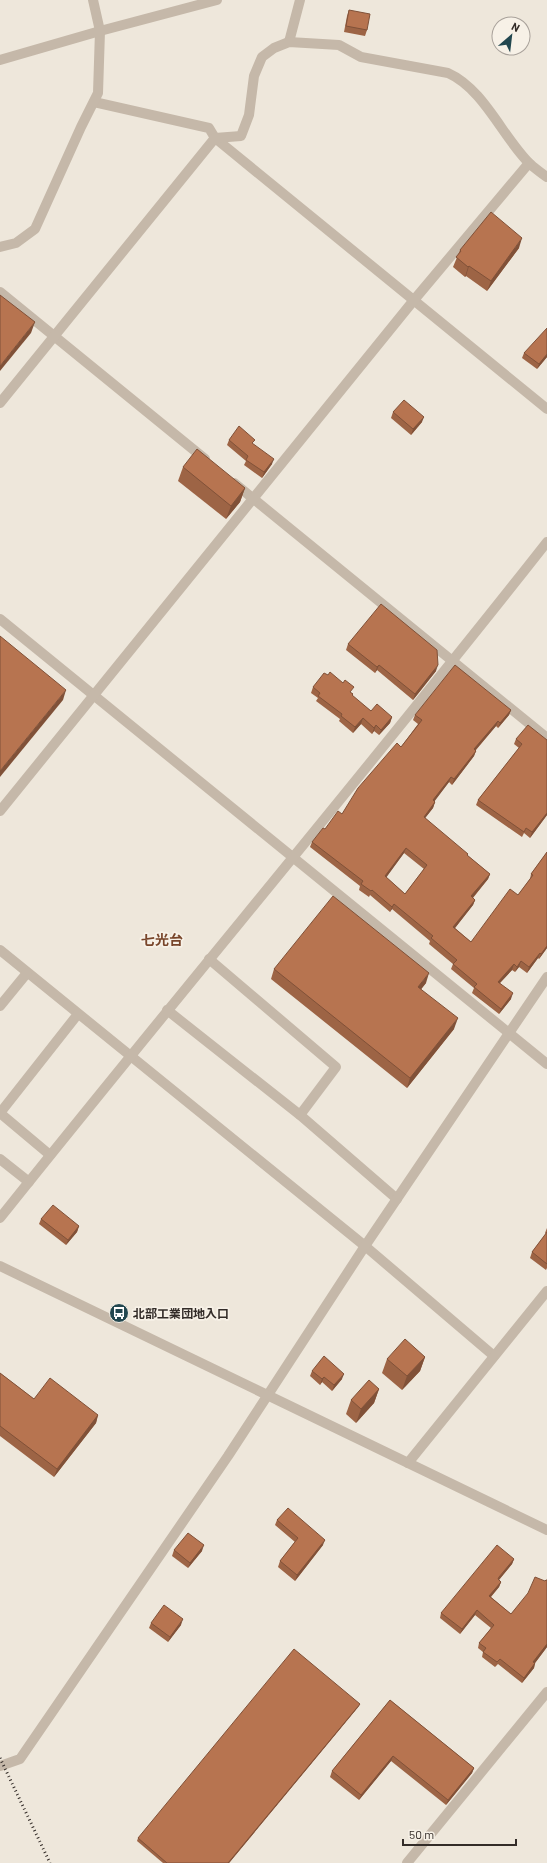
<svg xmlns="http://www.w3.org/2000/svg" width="547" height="1863" font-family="Barlow,'Noto Sans JP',sans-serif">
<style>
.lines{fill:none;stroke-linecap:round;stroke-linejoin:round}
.minor{stroke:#c5b8a9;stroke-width:10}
.tertiary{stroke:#c5b8a9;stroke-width:10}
.rail{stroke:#332c28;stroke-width:3;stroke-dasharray:1 3;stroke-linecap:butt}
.wall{fill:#9d6445;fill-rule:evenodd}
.shaded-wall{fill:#805138}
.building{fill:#b77450;stroke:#805138;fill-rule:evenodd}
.labels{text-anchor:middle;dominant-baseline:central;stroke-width:3.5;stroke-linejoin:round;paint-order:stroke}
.poi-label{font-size:12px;font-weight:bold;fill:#332c28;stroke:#f7f1e7;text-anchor:start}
.quarter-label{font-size:14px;font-weight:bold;fill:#78452a;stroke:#f7f1e7}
</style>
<rect width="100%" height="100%" fill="#eee7db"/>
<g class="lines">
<!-- minor -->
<g class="minor">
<polyline points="289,42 300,0"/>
<polyline points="94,102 209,128 215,138 547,409"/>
<polyline points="0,247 16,243 35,229 81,127 98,93 100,31 93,0"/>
<polyline points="0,292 205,459"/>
<path d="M0 403 215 138 241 136 249 115 254 76 262 57 274 48 289 42 339 45 361 57 448 73C484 89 503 138 530 164 535 168 541 173 547 177"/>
<polyline points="234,483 547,738"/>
<polyline points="0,619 547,1064"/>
<polyline points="0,811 414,300 529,163"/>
<polyline points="0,950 365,1246 494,1356"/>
<polyline points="209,959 336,1067 300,1115"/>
<polyline points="0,1006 27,973"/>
<polyline points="167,1010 300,1115 397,1199"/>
<polyline points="50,1155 0,1113 78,1014"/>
<polyline points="0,1159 29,1182"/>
<path d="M0 1218C181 991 368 770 547 542"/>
<polyline points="408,1463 547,1291"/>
<polyline points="0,1766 20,1759 228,1456 365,1246 547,977"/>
<polyline points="407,1863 547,1692"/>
</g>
<!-- tertiary -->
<g class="tertiary">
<polyline points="0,60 100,31 217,0"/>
<polyline points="0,1266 547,1530"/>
</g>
<!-- rail -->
<polyline class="rail" points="0,1758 50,1863"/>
</g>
<!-- wall -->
<g class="wall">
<polygon points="349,10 367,30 365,36 344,32 347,16"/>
<polygon points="519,248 487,291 466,276 465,277 453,267 460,250"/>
<polygon points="524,353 547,357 537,369 522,358"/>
<polygon points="393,412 422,422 411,435 391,418"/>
<polygon points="229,440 253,444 272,464 262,478 244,465 246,461 227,445"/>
<polygon points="183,467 245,488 240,502 226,519 178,481"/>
<polygon points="348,644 436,671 413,700 377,670 375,673 346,650"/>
<polygon points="313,687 352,693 353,694 352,696 371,711 392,717 390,723 379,735 374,731 372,734 361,724 353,733 339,721 340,719 316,701 318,698 311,693"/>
<path d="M511 710 509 715 498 728 496 726 476 750 474 756 452 785 449 782 434 801 435 802 433 808 425 818 468 856 490 874 488 879 473 898 475 900 473 905 455 928 471 942 518 895 530 879 531 874 547 852V948L539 959 538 958 527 973 519 967 515 972 512 970 500 983 511 999 499 1014 472 993 474 988 451 969 453 964 429 944 430 941 392 909 390 912 370 895 369 897 359 890 360 886 310 847 312 842 342 814 401 747 418 724 413 720 415 715ZM404 853 424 869 405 894 386 877Z"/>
<polygon points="516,739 547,740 547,815 530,838 524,833 522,837 476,805 478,800 519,748 514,744"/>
<polygon points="274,969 426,983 421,989 454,1029 407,1088 271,979"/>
<polygon points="41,1219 79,1226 77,1232 66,1245 39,1224"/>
<polygon points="547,1228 547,1268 546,1270 530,1258 532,1252 546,1234 545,1233"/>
<polygon points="425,1357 420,1371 402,1390 382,1373 387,1359"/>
<polygon points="312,1371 342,1379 332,1391 322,1382 320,1385 310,1376"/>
<polygon points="0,1373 34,1399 98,1415 96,1423 54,1477 0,1436"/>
<polygon points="379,1389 374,1403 356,1423 346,1414 351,1400"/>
<polygon points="277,1520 323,1545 295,1581 278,1567 280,1561 295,1542 275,1525"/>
<polygon points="174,1550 202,1551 188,1568 172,1556"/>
<polygon points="514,1559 512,1564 499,1580 501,1582 499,1587 491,1597 511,1614 545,1581 547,1580 547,1647 535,1663 534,1668 522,1683 498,1664 495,1667 482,1657 483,1652 478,1648 479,1643 491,1628 475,1615 460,1634 440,1618 441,1613"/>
<polygon points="151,1623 181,1625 168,1642 149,1628"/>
<polygon points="390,1700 474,1768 472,1773 446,1805 391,1761 359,1800 330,1777 332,1771"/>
<polygon points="359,1706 229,1863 163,1863 137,1841 138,1838"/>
</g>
<!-- shaded-wall -->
<g class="shaded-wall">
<polygon points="522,238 519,248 487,291 491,281"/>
<polygon points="469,266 466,276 465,277 468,267"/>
<polygon points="35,322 31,333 0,371 0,366"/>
<polygon points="547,354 547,357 537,369 539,364"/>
<polygon points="424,417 422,422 411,435 413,429"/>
<polygon points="274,459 272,464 262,478 264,472"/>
<polygon points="245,488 240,502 226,519 231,506"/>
<polygon points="379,665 377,670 375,673 377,667"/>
<polygon points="438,665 436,671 413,700 415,694"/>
<polygon points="66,690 63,700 0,777 0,771"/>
<polygon points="511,710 509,715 498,728 500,723"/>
<polygon points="392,717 390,723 379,735 381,730"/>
<polygon points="363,718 361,724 353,733 355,727"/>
<polygon points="498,721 496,726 472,754 474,749"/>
<polygon points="376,725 374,731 372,734 374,728"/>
<polygon points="476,751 474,756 452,785 454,779"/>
<polygon points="451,777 449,782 431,806 433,800"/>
<polygon points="435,802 433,808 422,822 424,817"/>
<polygon points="547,813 547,815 530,838 532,832"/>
<polygon points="406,848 404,853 383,882 385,876"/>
<polygon points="490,874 488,879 469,902 471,896"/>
<polygon points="475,900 473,905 451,933 453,927"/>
<polygon points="394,904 392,909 390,912 392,907"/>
<polygon points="547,946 547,948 539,959 541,954"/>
<polygon points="540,953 538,958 527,973 529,967"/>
<polygon points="521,961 519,967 515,972 517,967"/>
<polygon points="514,964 512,970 496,987 498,982"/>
<polygon points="429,973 426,983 415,997 418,987"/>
<polygon points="513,993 511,999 499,1014 501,1009"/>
<polygon points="458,1018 454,1029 407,1088 410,1078"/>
<polygon points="79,1226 77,1232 66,1245 68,1240"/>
<polygon points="425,1357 420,1371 402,1390 407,1376"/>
<polygon points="344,1374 342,1379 332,1391 334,1385"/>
<polygon points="324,1377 322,1382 320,1385 322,1379"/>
<polygon points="379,1389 374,1403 356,1423 361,1409"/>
<polygon points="98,1415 96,1423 54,1477 57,1469"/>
<polygon points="325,1540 323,1545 295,1581 297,1575"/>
<polygon points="204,1545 202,1551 188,1568 190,1563"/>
<polygon points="514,1559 512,1564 497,1582 498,1579"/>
<polygon points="501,1582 499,1587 487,1601 489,1596"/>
<polygon points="477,1610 475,1615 460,1634 462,1629"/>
<polygon points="183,1619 181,1625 168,1642 170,1637"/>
<polygon points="547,1644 547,1647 532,1667 533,1662"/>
<polygon points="535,1663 534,1668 522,1683 524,1678"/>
<polygon points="360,1704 359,1706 229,1863 228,1863"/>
<polygon points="393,1756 391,1761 359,1800 361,1795"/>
<polygon points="474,1768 472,1773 446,1805 448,1800"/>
</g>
<!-- building -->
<g class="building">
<polygon points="349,10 370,14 367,30 346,26"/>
<polygon points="491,212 522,238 491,281 469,266 468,267 456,257 461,251 460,250"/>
<polygon points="0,295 35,322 0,366"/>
<polygon points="547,328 547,354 539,364 524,353"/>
<polygon points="404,400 424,417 413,429 393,412"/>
<polygon points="239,426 255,440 252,443 274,459 264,472 246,460 248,456 229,440"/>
<polygon points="197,449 245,488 231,506 183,467"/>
<polygon points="381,604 437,650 438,665 415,694 379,665 377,667 348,644"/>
<polygon points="0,636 66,690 0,771"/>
<path d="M455 665 511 710 500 723 498 721 474 749 476 751 454 779 451 777 433 800 435 802 424 817 468 854 467 855 490 874 471 896 475 900 453 927 471 942 510 889 518 895 533 875 531 874 547 852V946L541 954 540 953 529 967 521 961 517 967 514 964 498 982 513 993 501 1009 474 987 477 984 453 964 457 960 431 938 433 936 394 904 392 907 372 890 371 891 361 884 363 881 312 842 323 828 325 829 338 811 342 814 358 788 397 743 401 747 422 720 415 715ZM406 848 427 865 405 894 385 876Z"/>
<polygon points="330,672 343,683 345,680 354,687 350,692 353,694 352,695 371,711 377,704 392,717 381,730 376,725 374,728 363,718 355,727 341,716 342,714 318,696 320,693 313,687 324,673 328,675"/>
<polygon points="528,725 547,740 547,813 532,832 526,828 524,832 478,800 522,744 516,739"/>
<polygon points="333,896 429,973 418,987 458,1018 410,1078 274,969"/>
<polygon points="53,1205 79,1226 68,1240 41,1219"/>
<polygon points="547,1232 547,1264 532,1252"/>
<polygon points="405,1339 425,1357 407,1376 387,1359"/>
<polygon points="324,1356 344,1374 334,1385 324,1377 322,1379 312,1371"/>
<polygon points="0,1373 34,1399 50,1378 98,1415 57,1469 0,1426"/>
<polygon points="369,1380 379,1389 361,1409 351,1400"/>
<polygon points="288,1508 325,1540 297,1575 280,1561 298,1538 277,1520"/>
<polygon points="188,1533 204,1545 190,1563 174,1550"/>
<polygon points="497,1545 514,1559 499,1577 498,1579 501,1582 489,1596 511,1614 528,1593 535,1577 545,1581 546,1580 547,1580 547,1644 533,1662 535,1663 524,1678 500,1659 497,1662 483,1652 486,1648 479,1643 494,1625 477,1610 462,1629 441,1613"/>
<polygon points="164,1605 183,1619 170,1637 151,1623"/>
<polygon points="294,1649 360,1704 228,1863 167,1863 138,1838"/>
<polygon points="390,1700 474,1768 448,1800 393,1756 361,1795 332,1771"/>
</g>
<!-- icons -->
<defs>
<g id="bus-disc" transform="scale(1)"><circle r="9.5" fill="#22474f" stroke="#f7f1e7"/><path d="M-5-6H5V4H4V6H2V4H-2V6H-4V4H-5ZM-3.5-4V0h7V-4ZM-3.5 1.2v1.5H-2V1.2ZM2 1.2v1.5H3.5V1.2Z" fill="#fff"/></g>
</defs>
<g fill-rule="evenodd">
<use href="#bus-disc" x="119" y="1313"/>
</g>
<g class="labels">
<!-- poi labels -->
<g class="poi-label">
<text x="133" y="1313">北部工業団地入口</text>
</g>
<!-- quarter labels -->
<g class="quarter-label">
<text x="162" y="939">七光台</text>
</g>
</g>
<!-- north arrow -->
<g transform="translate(511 36) rotate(28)"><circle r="19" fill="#f7f1e7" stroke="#a9a29b"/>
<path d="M0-3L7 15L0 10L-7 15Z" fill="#22474f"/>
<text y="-6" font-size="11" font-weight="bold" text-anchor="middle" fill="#332c28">N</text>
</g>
<!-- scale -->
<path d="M403 1839v6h113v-6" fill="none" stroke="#332c28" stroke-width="2"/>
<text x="409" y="1839" font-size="12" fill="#332c28" stroke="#f7f1e7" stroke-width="3" paint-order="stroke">50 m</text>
</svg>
